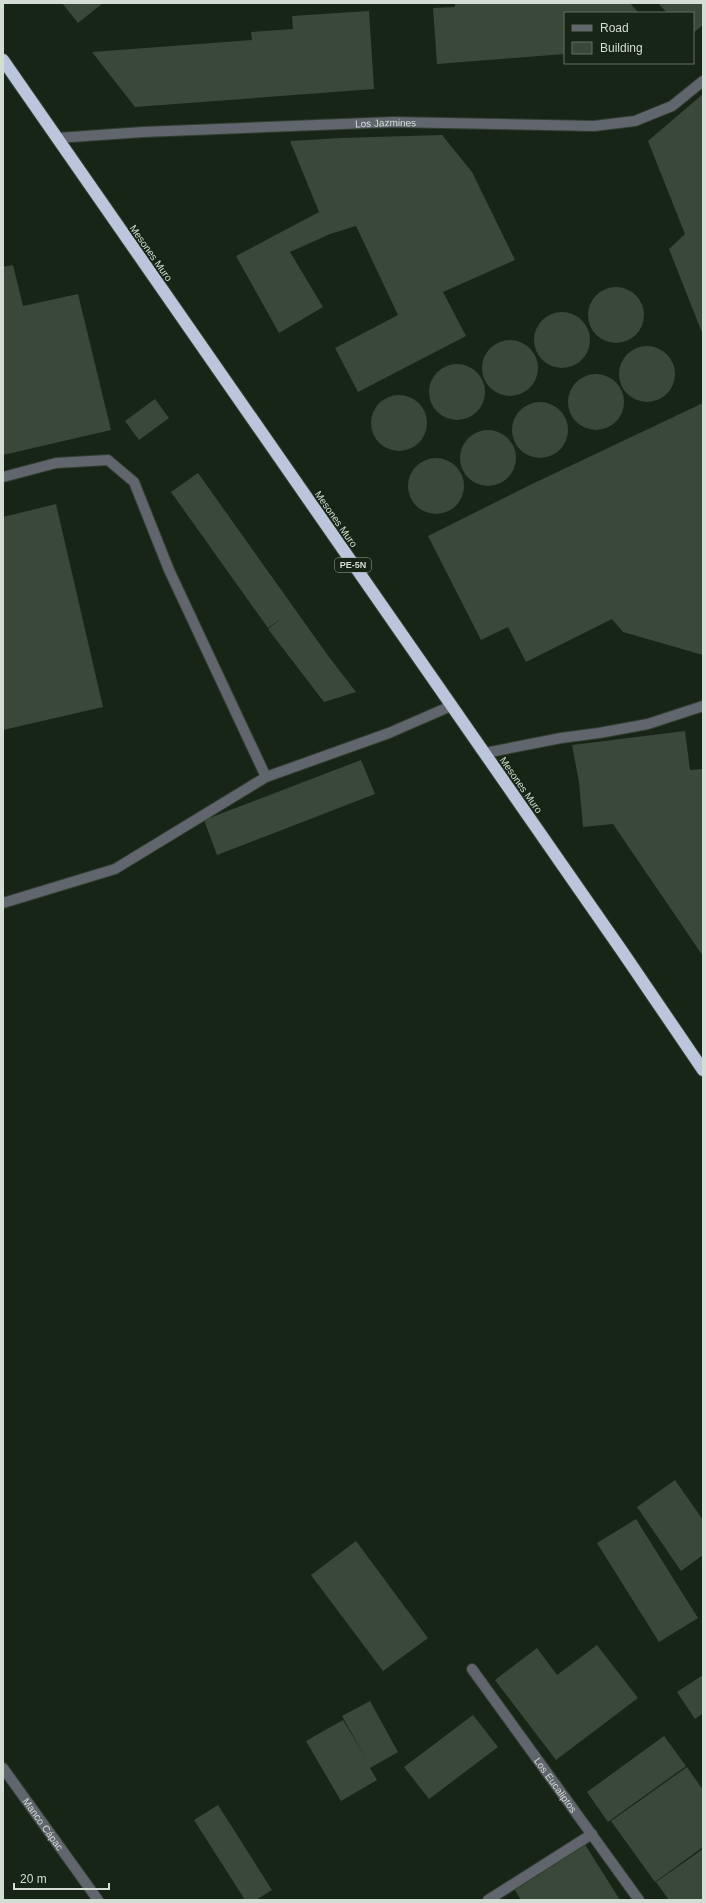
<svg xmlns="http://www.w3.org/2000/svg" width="706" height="1903" font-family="Arial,sans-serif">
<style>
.building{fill:#394838}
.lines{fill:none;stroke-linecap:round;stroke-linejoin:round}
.minor-casing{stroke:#313f30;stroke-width:12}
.highway-casing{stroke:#313f30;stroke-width:14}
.minor{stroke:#61656e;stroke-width:10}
.highway{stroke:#bbc5db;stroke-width:12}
.labels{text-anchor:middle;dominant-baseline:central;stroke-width:3.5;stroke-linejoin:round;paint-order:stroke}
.shield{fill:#172516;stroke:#9ba69a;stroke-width:1}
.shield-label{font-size:9px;font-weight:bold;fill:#d3ddd3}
.street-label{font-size:10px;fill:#d3ddd3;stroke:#172516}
</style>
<rect width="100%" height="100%" fill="#172516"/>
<!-- building -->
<g class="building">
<polygon points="62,3 103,3 78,23"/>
<polygon points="455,3 630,3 639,13 565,13 565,54 437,64 433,8 455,7"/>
<polygon points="658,3 703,3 703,25 693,33 693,13 667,13"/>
<polygon points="369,11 374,89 135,107 92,52 252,40 251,32 293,29 292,16"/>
<polygon points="703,94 703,335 669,249 685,234 648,141"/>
<polygon points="442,135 472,172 515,260 443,292 466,336 358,392 335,348 398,315 356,226 330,234 290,252 323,307 279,333 236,256 319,212 290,141 341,138"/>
<polygon points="13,265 23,306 78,294 111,430 3,455 3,267"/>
<circle cx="616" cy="315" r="28"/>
<circle cx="562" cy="340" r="28"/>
<circle cx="510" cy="368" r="28"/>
<circle cx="647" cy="374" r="28"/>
<circle cx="457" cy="392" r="28"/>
<circle cx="596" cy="402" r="28"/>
<circle cx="399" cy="423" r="28"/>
<polygon points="155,399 169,418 139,440 125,421"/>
<circle cx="540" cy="430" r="28"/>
<polygon points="703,403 703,655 623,632 612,619 526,662 508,627 481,640 428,536 532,484"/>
<circle cx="488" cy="458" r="28"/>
<circle cx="436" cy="486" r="28"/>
<polygon points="198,473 329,657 356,692 324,702 268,629 283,617 268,628 171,492"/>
<polygon points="56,504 103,707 3,730 3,517"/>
<polygon points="685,731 690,770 703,769 703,956 613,824 583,827 579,782 572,745"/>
<polygon points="361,760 375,794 217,855 204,820"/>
<polygon points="675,1480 703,1520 703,1555 681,1571 637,1507"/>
<polygon points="636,1519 698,1618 659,1642 597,1543"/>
<polygon points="356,1541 428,1638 383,1671 311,1575"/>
<polygon points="597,1645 638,1698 556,1760 495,1680 537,1648 557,1675"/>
<polygon points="703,1675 703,1713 695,1719 677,1692"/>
<polygon points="370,1701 398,1752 370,1768 377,1780 341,1801 306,1741 343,1720 367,1760 342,1716"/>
<polygon points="473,1715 498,1747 429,1799 404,1767"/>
<polygon points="664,1736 686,1766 608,1822 587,1792"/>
<polygon points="687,1767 703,1790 703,1847 655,1882 611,1821"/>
<polygon points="218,1805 272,1890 256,1900 245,1900 194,1820"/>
<polygon points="584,1843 620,1900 521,1900 513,1887"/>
<polygon points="703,1849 703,1900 669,1900 656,1882"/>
</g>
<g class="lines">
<!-- minor casing -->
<g class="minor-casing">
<g id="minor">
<path id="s1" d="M57 138 143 132 393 122 594 126 635 121 672 106 703 81"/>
<polyline points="3,477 56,463 108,460 134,482 169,570 266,777"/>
<polyline points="485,753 561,738 599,733 648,724 703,706"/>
<polyline points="3,903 115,869 266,777 389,733 451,706"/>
<path id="s2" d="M472 1669 639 1900"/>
<path id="s3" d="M3 1768 98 1900"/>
<polyline points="488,1900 592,1834"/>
</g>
</g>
<!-- highway casing -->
<g class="highway-casing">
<polyline id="highway" points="3,60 622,951 703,1070"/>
</g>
<!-- minor -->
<use href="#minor" class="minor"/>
<!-- highway -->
<use href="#highway" class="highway"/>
</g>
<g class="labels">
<!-- shield labels -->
<rect class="shield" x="335" y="558" width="36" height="14" rx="3"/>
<g class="shield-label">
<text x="353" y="565">PE-5N</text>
</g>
<!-- street labels -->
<g class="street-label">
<text stroke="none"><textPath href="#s1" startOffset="329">Los Jazmines</textPath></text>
<text transform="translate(151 253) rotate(55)">Mesones Muro</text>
<text transform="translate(336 519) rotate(55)">Mesones Muro</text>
<text transform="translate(521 785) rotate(55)">Mesones Muro</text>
<text stroke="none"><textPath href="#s2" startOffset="143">Los Eucaliptos</textPath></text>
<text stroke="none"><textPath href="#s3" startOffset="69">Manco Cápac</textPath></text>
</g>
</g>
<!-- border -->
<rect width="706" height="1903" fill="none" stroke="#d3ddd3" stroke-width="8"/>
<!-- legend -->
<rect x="564" y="12" width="130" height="52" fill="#172516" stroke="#626f62"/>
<rect x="572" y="25" width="20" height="6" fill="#61656e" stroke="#626f62"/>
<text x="600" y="32" font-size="12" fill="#d3ddd3">Road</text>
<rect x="572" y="42" width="20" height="12" fill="#394838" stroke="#626f62"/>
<text x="600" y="52" font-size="12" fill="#d3ddd3">Building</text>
<!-- scale -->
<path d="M14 1883v6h95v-6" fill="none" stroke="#d3ddd3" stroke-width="2"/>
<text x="20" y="1883" font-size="12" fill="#d3ddd3" stroke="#172516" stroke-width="3" paint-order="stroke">20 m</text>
</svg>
